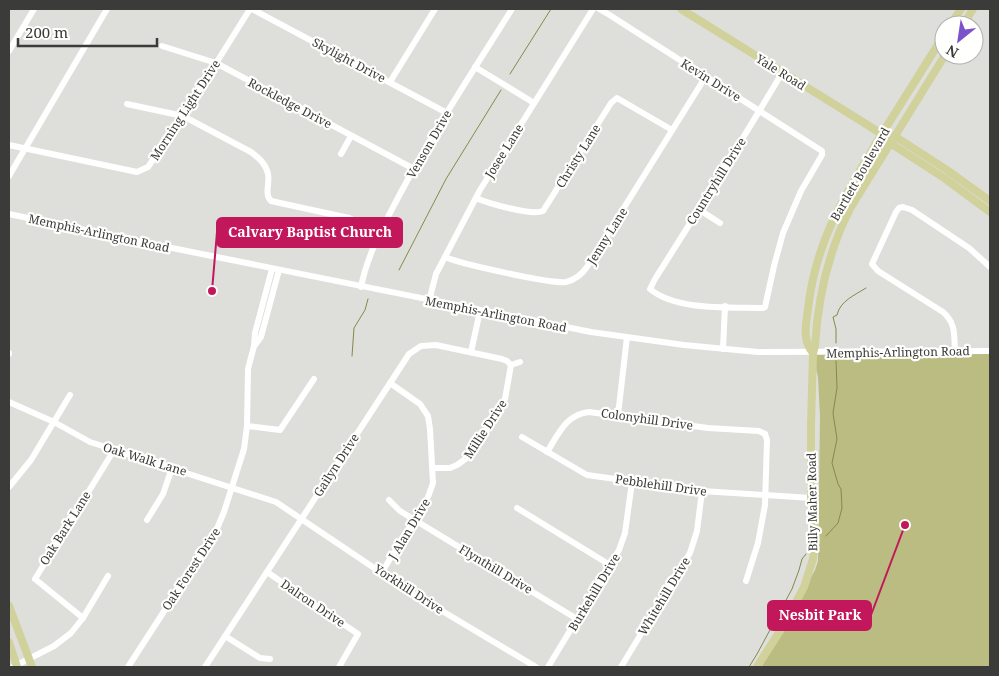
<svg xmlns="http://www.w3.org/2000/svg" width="999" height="676" font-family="'Noto Serif',serif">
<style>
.green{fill:#babc82}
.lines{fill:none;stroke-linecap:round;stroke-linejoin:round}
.stream{stroke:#888848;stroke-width:1}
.minor{stroke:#fff;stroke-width:6}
.major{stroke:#d1d19c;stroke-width:8}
.labels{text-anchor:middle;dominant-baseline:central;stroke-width:4.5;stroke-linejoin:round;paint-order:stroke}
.street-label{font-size:12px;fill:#3b3b39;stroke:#fffffe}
.leader{fill:none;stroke:#c2185b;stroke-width:2}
.callout-dot{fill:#c2185b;stroke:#fffffe;stroke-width:2}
.callout{fill:#c2185b;stroke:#c2185b;stroke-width:2}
.callout-label{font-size:14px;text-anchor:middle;font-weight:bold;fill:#fff}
</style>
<rect width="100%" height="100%" fill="#dedfda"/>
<!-- green -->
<polygon class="green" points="812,352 990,352 990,667 755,667 808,583 815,570 818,561 820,417 818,377"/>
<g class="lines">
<!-- stream -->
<g class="stream">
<polyline points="510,74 551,9"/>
<polyline points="399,270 446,179 501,90"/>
<path d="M836 343V329L833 317 837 315C840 301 855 295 866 288"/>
<polyline points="352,356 354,328 365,310 368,299"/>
<polyline points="826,536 838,523 842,508 841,489 838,484 832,463 837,439 833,413 837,388 836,361"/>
<polyline points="749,667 757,654 792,589 799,570 802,559 806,554"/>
</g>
<!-- minor -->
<g class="minor">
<polyline points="252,9 447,113"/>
<path d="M599 9 608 14 822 151V155L801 191 783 233 774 266 765 307 763 308C730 307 676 311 650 289L655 279C698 211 741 142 782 73"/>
<polyline points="162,46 216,63 414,169"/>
<polyline points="9,51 34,9"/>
<polyline points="475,67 534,103"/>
<polyline points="390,82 435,9"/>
<path d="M127 104 183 116 251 152C259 158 266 164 268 174 270 183 264 194 271 201L349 218 380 233"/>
<polyline points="9,145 137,172 148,167 183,116 250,9"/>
<polyline points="341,154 351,136"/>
<polyline points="9,176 107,9"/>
<path d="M476 198C487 203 532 216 543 211L611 103 617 98 672 130"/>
<polyline points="698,209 720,223"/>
<polyline points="9,214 137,241 591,332 684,345 758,352 990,351"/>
<path d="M445 257C461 264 551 284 566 282 575 280 582 274 587 267L706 76"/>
<path d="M361 287C368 252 385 223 401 192 435 129 474 69 512 9"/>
<polyline points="429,301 436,274 480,190 593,9"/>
<polyline points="255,345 261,337 279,270"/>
<polyline points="723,349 725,306"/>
<path d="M955 351C954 335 956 323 943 312L878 271 872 264 896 212 899 208 903 207 912 210 969 248 990 267"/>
<polyline points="471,352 480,311"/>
<polyline points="9,354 9,353"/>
<polyline points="511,365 520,362"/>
<polyline points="9,402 54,422 90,442 276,502 407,590 536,667"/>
<polyline points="618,415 627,337"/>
<polyline points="247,426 280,430 314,379"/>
<polyline points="522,437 587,475 702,491 811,498"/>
<path d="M547 452C558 435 566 414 589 412L708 428 759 431 765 434"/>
<polyline points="433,468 450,468 457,465 471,455 505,399 511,365"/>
<polyline points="9,487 31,460 70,395"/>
<polyline points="389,500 400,511 577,619"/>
<polyline points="517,508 610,565"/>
<polyline points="147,520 163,494 172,468"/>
<polyline points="267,572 358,634 339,667"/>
<polyline points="382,572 428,497 433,483 430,429 428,416 420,404 390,383"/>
<polyline points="746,581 758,543 765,505 767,440 765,434"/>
<polyline points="83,618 35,579 114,450"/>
<polyline points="225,636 260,658 270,659"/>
<polyline points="13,667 54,646 71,633 83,618 108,576"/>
<polyline points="128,667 216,531 224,512 244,449 247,426 248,369 254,346 255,333 272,269"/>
<polyline points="205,667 409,354 421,346 436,345 502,359 507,361 511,365"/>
<polyline points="548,667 619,550 625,533 632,482"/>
<polyline points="621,667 690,553 697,531 702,491"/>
</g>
<!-- major -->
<g class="major">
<polyline points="681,9 882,134 890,143 944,178 990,212"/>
<polyline points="950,25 961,9"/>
<polyline points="963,25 973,9"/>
<polyline points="890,135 899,139 947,170 990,201"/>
<path d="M813 353C802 340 806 325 808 309 815 244 842 200 875 145 898 108 921 72 944 35"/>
<polyline points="9,606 32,667"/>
<polyline points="9,642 17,667"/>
<path d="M757 667 785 623 804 587 813 559 815 530 811 498V425L813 353 815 346C818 296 828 251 851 207L945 55"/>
</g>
</g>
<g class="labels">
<!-- street labels -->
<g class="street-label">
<text transform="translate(349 60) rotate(28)">Skylight Drive</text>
<text transform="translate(781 72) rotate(32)">Yale Road</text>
<text transform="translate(711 80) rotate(32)">Kevin Drive</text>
<text transform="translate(290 103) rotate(28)">Rockledge Drive</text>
<text transform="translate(185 110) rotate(-57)">Morning Light Drive</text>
<text transform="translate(429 144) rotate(-60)">Venson Drive</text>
<text transform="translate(504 151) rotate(-58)">Josee Lane</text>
<text transform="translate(578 156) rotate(-58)">Christy Lane</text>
<text transform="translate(860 174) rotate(-60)">Bartlett Boulevard</text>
<text transform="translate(716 181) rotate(-58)">Countryhill Drive</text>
<text transform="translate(99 233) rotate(12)">Memphis-Arlington Road</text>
<text transform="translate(607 236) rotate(-58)">Jenny Lane</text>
<text transform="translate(496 314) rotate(11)">Memphis-Arlington Road</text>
<text transform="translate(898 352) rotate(-1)">Memphis-Arlington Road</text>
<text transform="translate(647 419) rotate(8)">Colonyhill Drive</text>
<text transform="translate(485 429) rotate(-57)">Millie Drive</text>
<text transform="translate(145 459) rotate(17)">Oak Walk Lane</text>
<text transform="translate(336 465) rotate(-57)">Gailyn Drive</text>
<text transform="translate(661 485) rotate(8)">Pebblehill Drive</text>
<text transform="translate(812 502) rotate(-91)">Billy Maher Road</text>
<text transform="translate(65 528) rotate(-58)">Oak Bark Lane</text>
<text transform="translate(409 529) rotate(-59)">J Alan Drive</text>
<text transform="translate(191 569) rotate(-57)">Oak Forest Drive</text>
<text transform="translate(496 569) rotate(31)">Flynthill Drive</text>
<text transform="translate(409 589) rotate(33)">Yorkhill Drive</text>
<text transform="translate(594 592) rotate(-59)">Burkehill Drive</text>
<text transform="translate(664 596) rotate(-59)">Whitehill Drive</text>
<text transform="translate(313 603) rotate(34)">Dalron Drive</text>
</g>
</g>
<!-- callouts -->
<path class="leader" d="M212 291L217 232M905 525L871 615"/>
<g class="callout-dot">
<circle cx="212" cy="291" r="5"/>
<circle cx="905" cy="525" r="5"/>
</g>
<g class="callout">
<rect x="217" y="218" width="185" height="29" rx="5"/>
<rect x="768" y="601" width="103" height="29" rx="5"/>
</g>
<g class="callout-label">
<text x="310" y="237">Calvary Baptist Church</text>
<text x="820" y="620">Nesbit Park</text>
</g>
<!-- border -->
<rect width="999" height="676" fill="none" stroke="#3b3b39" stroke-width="20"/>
<!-- north arrow -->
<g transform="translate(959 40) rotate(210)"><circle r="24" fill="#fffffe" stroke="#b1b1af"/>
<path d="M0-4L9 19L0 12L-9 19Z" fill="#7c52cc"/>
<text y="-8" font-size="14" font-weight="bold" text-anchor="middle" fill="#3b3b39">N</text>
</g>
<!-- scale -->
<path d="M18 38v8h139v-8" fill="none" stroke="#3b3b39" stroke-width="2.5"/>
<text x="25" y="38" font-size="15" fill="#3b3b39" stroke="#fffffe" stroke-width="4" paint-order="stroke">200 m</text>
</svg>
